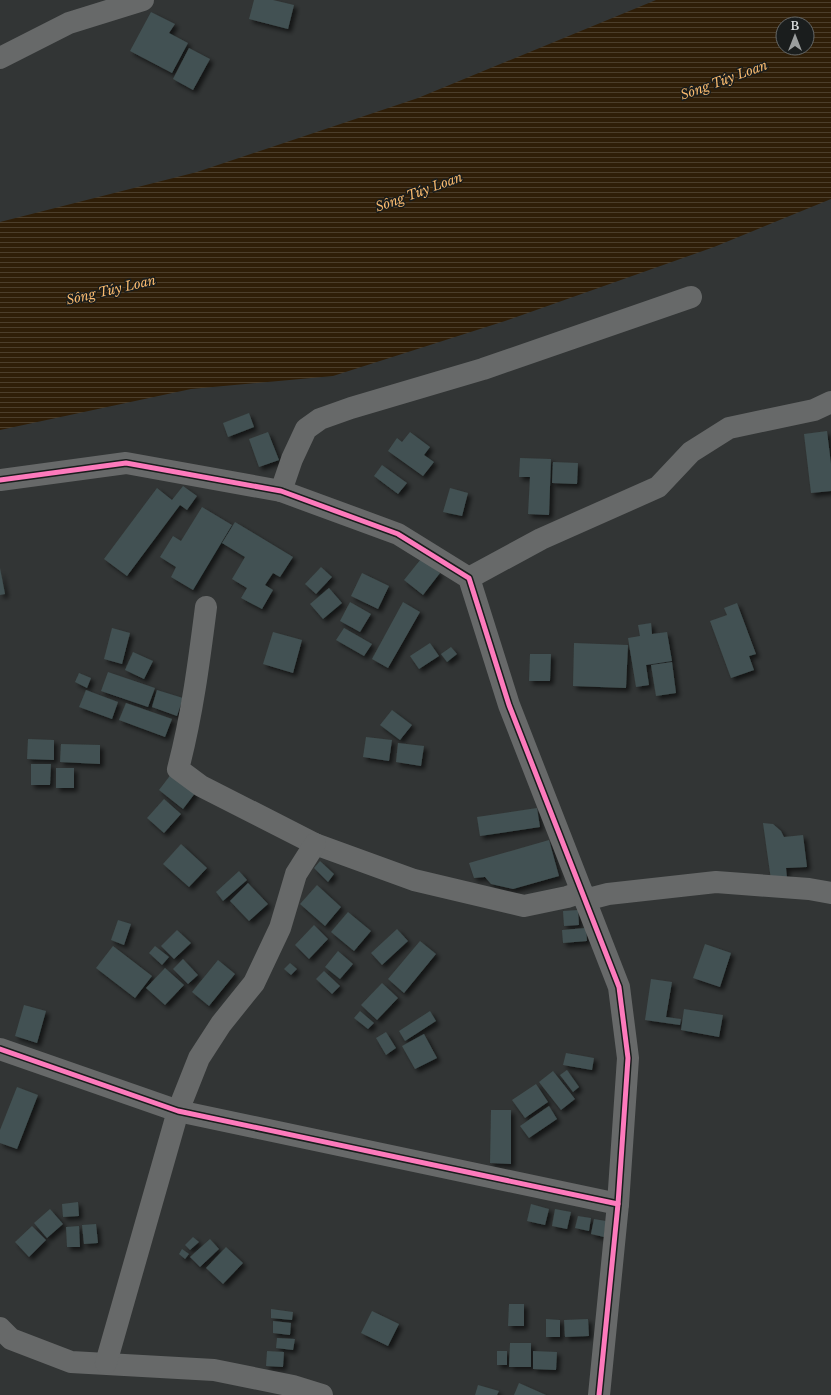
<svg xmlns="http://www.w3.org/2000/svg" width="831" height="1395" font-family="'Libre Baskerville',serif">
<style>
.water{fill:url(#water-rules);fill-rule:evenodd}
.building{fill:#425152;filter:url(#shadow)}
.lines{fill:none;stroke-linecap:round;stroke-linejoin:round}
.minor{stroke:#676969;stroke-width:22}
.tertiary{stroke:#676969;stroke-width:22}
.cycleway-casing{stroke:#1a1d1d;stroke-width:8}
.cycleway{stroke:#fd7abc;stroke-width:5}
.labels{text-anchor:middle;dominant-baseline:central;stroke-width:3;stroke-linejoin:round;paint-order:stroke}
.water-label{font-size:13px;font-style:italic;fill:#f8b96d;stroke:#1a1d1d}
</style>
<defs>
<pattern id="water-rules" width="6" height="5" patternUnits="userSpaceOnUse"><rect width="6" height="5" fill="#2f1e08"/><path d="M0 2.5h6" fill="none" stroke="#4c3e2b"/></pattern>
<filter id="shadow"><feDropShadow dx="3.5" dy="3.5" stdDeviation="2" flood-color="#0009"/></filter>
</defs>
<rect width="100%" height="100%" fill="#323535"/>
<!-- water -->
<path class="water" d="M656 0H831V199L714 247 505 321 333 376 191 389 0 430V222L197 172 418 98ZM783 24H807V48H783Z"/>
<!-- building -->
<g class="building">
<polygon points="254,0 273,0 294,5 288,29 249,19"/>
<polygon points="151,12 175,24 169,33 188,43 172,73 130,51"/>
<polygon points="189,48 210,59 193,90 173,79"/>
<polygon points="249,413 254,427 228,437 223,423"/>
<polygon points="827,431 831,464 831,491 811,493 804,434"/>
<polygon points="268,432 279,460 259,467 249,439"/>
<polygon points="410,432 430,447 424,455 434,462 423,476 388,451 397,438 402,442"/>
<polygon points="520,458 551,459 549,515 528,514 530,477 519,477"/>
<polygon points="553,462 578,463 577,484 552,483"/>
<polygon points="382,465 407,483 398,494 374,476"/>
<polygon points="183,486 197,496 187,510 180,505 127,576 104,559 157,488 172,500"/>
<polygon points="450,488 468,493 462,516 443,512"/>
<polygon points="202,507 232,525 193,590 171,577 176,567 160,557 173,536 181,541"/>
<polygon points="235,522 293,557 280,577 273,573 265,585 273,590 262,609 241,598 247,588 232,579 245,557 222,543"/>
<polygon points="421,559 440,573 423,595 404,580"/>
<polygon points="321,567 332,577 316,594 305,584"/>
<polygon points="0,568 5,594 0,595"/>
<polygon points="362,573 389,586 378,609 351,596"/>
<polygon points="329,588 342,603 323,619 310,604"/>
<polygon points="350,602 371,614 360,632 340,621"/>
<polygon points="403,602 420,612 388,668 372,659"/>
<polygon points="737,603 756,654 749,656 754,670 731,678 710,621 727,615 724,608"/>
<polygon points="651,623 652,634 667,632 672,661 646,665 649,685 636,687 628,638 640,636 638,625"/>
<polygon points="112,628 130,633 122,664 104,659"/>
<polygon points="344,628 372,644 364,656 336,640"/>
<polygon points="273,632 302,640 293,673 263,664"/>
<polygon points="430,643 439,656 419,669 410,656"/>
<polygon points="574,643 628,645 626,688 573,686"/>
<polygon points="451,647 457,654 447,662 441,654"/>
<polygon points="133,652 153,661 144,679 125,670"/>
<polygon points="530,654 551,654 550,681 529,681"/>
<polygon points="672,662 676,693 656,696 651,665"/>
<polygon points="108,672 155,688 148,707 101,691"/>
<polygon points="79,673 91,678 87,688 75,682"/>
<polygon points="86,690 118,702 112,719 79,707"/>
<polygon points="157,690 183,698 177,716 152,707"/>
<polygon points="126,703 172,719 165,737 119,720"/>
<polygon points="392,710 412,725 400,740 380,725"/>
<polygon points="366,737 392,740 389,761 363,757"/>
<polygon points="28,739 54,740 54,760 27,759"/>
<polygon points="398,743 424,746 421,766 396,762"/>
<polygon points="61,744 100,745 100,764 60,762"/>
<polygon points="31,764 51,764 50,785 31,785"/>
<rect x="56" y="768" width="18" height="20"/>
<polygon points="172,773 196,792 183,809 159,790"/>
<polygon points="164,799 181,814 164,833 147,818"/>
<polygon points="537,808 540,827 480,836 477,817"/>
<polygon points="763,823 773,824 781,831 784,837 803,835 807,867 786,868 787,878 771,880"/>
<polygon points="549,840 559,876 513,889 491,884 485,877 474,878 469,863"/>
<polygon points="181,844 207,868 189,887 163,864"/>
<polygon points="320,861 334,874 328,882 314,868"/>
<polygon points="239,871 247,880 223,901 216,892"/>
<polygon points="248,883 268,904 249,921 230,901"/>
<polygon points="317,885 341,907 325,926 300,904"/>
<polygon points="578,910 579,925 564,926 563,911"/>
<polygon points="348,912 371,931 354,951 331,932"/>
<polygon points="118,920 131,924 124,945 111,940"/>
<polygon points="314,925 328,939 309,959 295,945"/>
<polygon points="586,928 587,941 563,943 562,930"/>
<polygon points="397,929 408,941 382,965 371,953"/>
<polygon points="177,930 191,943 174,959 161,946"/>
<polygon points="420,941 436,954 404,993 388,979"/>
<polygon points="705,944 731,953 720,987 693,978"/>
<polygon points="113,946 152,976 135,998 96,968"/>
<polygon points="155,946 169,957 162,965 149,953"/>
<polygon points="338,951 353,964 340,979 325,967"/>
<polygon points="183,959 198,975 188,984 173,969"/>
<polygon points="218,960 235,974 209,1006 192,992"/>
<polygon points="290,963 297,969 291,975 284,969"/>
<polygon points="165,968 184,985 165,1005 146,988"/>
<polygon points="324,971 340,986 332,994 316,979"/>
<polygon points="651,979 672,982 666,1017 681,1019 680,1025 645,1020"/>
<polygon points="382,983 398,998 377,1020 361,1005"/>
<polygon points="24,1005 46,1011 37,1043 15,1036"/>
<polygon points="684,1009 723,1015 719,1037 681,1030"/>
<polygon points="360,1011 374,1023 368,1029 354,1018"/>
<polygon points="430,1011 436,1021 405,1041 399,1031"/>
<polygon points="386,1032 396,1048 386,1055 376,1038"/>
<polygon points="424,1034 437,1058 415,1069 402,1046"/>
<polygon points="566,1053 594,1058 592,1070 563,1065"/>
<polygon points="567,1070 579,1087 573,1092 560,1075"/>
<polygon points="553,1071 575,1099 561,1110 539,1082"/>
<polygon points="536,1084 548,1102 525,1118 512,1100"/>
<polygon points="17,1087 38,1095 17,1149 0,1143 0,1130"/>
<polygon points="549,1106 557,1119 529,1138 520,1126"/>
<polygon points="491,1110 511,1110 511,1164 490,1163"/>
<polygon points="78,1202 79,1216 63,1217 62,1204"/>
<polygon points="531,1204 549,1209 545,1225 527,1221"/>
<polygon points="50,1209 63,1224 47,1238 34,1223"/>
<polygon points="555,1209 571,1212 567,1229 552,1226"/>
<polygon points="578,1216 591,1218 589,1231 575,1228"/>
<polygon points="594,1219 606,1221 604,1237 591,1234"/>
<polygon points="96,1224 98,1243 84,1244 82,1225"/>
<polygon points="32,1226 46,1240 29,1257 15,1242"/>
<polygon points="79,1226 80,1247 67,1247 66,1227"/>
<polygon points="193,1237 199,1242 190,1250 185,1245"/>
<polygon points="210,1239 219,1249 200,1267 190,1257"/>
<polygon points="226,1247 243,1263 223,1284 206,1268"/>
<polygon points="182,1249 189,1254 185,1259 179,1254"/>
<polygon points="509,1304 524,1304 524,1326 508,1326"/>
<polygon points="271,1309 293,1312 292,1320 271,1318"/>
<polygon points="372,1311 399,1324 388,1346 361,1333"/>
<polygon points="546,1319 560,1320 560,1337 546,1337"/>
<polygon points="588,1319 589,1336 565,1337 564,1320"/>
<polygon points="273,1321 291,1323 290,1335 273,1333"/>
<polygon points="277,1338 295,1339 293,1350 276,1348"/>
<polygon points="510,1343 531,1343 531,1367 509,1367"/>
<polygon points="267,1351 284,1352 283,1367 266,1366"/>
<rect x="497" y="1351" width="10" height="14"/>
<polygon points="533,1351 557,1352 556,1370 533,1369"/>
<polygon points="519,1383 546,1395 514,1395"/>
<polygon points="478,1385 499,1391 497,1395 475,1395"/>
</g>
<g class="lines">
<!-- minor -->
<g class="minor">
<polyline points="0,480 126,463 281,491 398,534 469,578 509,705 619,987 628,1058 618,1204 599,1395"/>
<polyline points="281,491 292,459 306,429 320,419 351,408 483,369 691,297"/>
<polyline points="469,578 541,539 658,487 691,452 729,428 814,410 831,402"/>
<path d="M206 607C199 662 192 716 178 769L201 786 315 844 414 880 524 906 567 897 582 892"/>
<polyline points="585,900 608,894 716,882 809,889 831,893"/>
<polyline points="0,1049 178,1111 618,1204"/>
<polyline points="0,1328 11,1339 71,1362 214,1370 293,1386 322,1395"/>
<polyline points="106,1363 178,1111 199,1058 221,1024 254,983 280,928 296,874 315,844"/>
</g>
<!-- tertiary -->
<polyline class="tertiary" points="0,58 69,23 143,0"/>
<!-- cycleway casing -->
<g class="cycleway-casing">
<g id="cycleway">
<polyline points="0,480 126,463 281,491 398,534 469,578 509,705 619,987 628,1058 618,1204 599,1395"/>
<polyline points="0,1049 178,1111 618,1204"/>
</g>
</g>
<!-- cycleway -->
<use href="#cycleway" class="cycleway"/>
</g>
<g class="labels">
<!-- water labels -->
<g class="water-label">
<text transform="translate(724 80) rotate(-20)">Sông Túy Loan</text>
<text transform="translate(419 192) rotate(-20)">Sông Túy Loan</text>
<text transform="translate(111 290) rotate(-13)">Sông Túy Loan</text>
</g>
</g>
<!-- north arrow -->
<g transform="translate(795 36)"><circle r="19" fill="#1a1d1d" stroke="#646767"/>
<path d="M0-3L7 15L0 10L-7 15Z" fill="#9b9e9e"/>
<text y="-6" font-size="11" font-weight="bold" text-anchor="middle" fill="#d4d7d7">B</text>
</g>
</svg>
